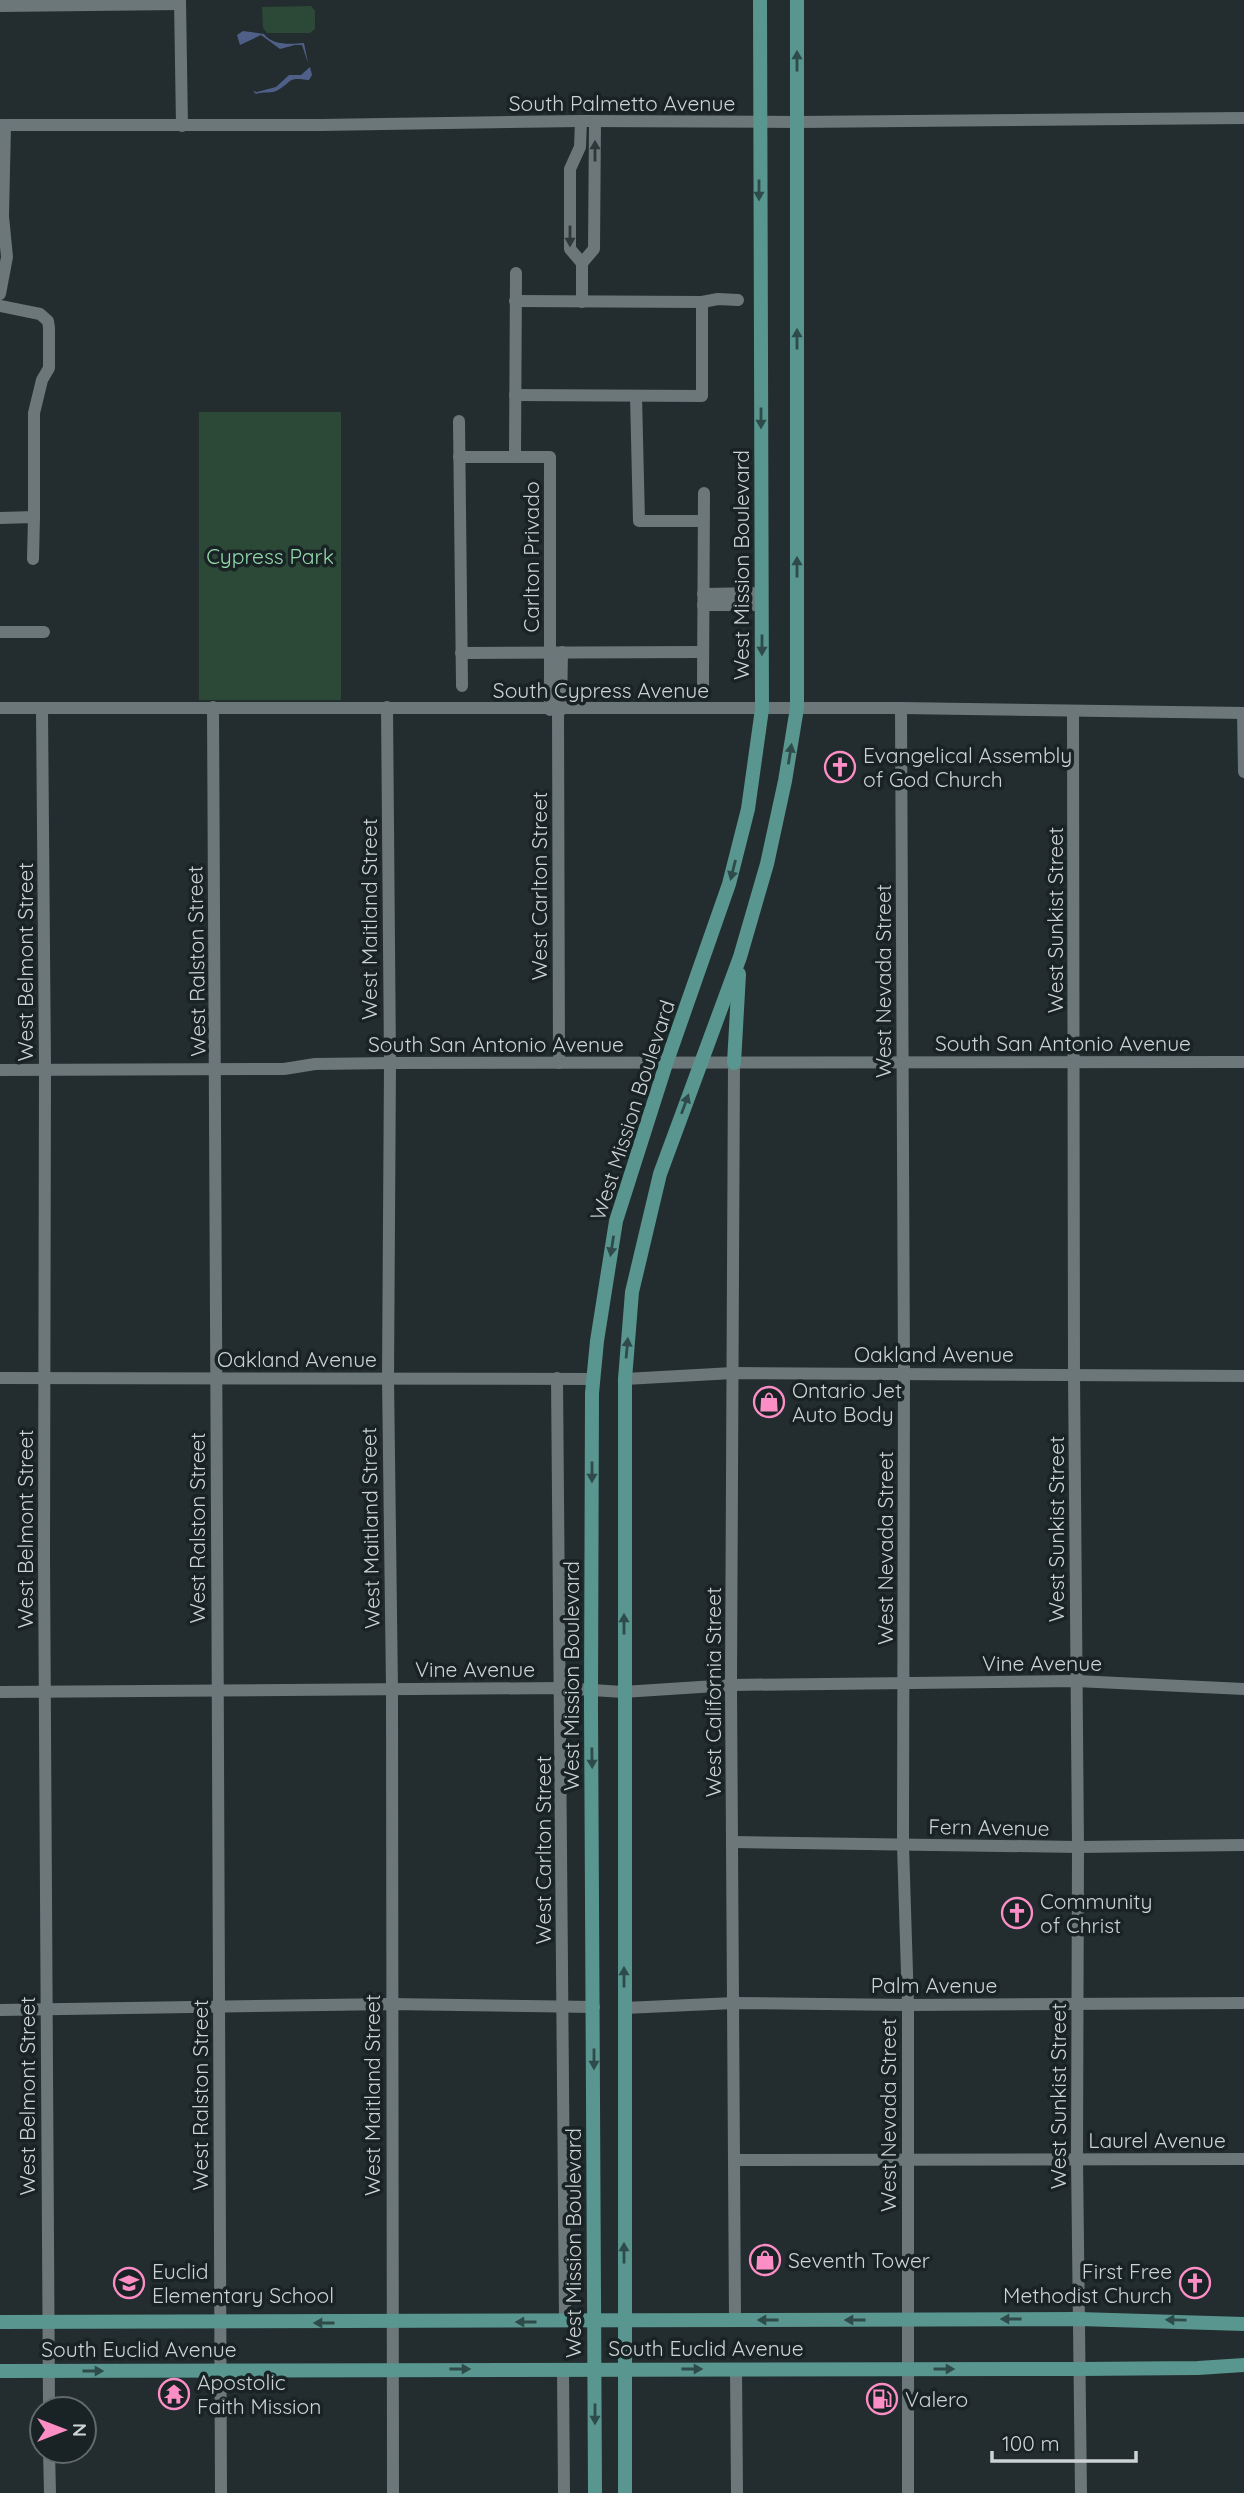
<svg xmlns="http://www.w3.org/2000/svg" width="1244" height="2493" font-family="Quicksand,sans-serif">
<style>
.green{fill:#2b4936}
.water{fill:#4f6088}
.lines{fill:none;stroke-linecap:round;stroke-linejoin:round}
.minor{stroke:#6c777a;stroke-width:12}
.major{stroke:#58968f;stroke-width:14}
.oneway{fill:#2f4b49}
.oneway2{fill:#2e373a}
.labels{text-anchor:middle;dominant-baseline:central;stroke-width:7;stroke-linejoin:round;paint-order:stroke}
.street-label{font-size:21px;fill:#cdd3d4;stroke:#192224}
.park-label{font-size:21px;fill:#94dbac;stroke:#192224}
.poi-label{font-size:21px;fill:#cdd3d4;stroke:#192224;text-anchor:start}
</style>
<rect width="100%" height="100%" fill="#232c2e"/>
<!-- green -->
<g class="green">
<polygon points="311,6 315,11 315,29 310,33 267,33 263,28 262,7"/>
<rect x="199" y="412" width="142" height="288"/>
</g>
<!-- water -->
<g class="water">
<path d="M243 31 264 34C273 46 291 44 304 43L308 63 302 45H295L280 49 261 35 240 45 237 35Z"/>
<path d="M310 67 312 75 309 80C287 77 294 80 278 90 272 94 263 91 256 94L253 91 257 92 276 87 289 75H301Z"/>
</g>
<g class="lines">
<!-- minor -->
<g class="minor">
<polyline points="180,0 182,126"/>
<polyline points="0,6 180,4"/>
<polyline points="581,121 580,147 570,169 570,249 582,263 582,302"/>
<polyline points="0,125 320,125 581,121 797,122 1244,118"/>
<polyline points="582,263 594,249 595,121"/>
<polyline points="516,273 515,457 550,457 550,710"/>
<polyline points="0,294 7,257 3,216 5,125"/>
<polyline points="515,301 702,302 718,299 738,300"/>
<polyline points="0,306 40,314 48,321 49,328 49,368 42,380 34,413 34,517"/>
<polyline points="515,395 702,396 702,302"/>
<polyline points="636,396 639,521 703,521"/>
<polyline points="459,421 462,686"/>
<polyline points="459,457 515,457"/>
<polyline points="0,518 34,517 33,559"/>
<polyline points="703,594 762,593"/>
<polyline points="703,605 762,605"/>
<polyline points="0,632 44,632"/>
<polyline points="461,653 703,652"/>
<polyline points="703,687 704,493"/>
<path d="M213 707C219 1302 216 1898 221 2493"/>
<polyline points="387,707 390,1063 388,1378 392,1689 393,2493"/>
<polyline points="0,708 901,708 1244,713"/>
<polyline points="901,708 904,1373 903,1845 908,2005 908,2493"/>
<polyline points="42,709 45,1069 44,1556 49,2409"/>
<polyline points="558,710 559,1063"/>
<polyline points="561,710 562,652"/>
<polyline points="1073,711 1074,1374 1078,1847 1077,2159 1081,2493"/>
<polyline points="1243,713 1244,772"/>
<polyline points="734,1063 731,1685 735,2320"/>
<polyline points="0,1070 284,1069 315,1064 390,1063 1244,1062"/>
<polyline points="0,1378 594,1379"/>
<polyline points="557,1378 565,2321"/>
<polyline points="625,1379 733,1373 1244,1376"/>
<polyline points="0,1692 561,1688 623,1692 731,1685 1076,1681 1244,1689"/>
<polyline points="733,1842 1078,1847 1244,1845"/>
<polyline points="624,2008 734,2003 908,2005 1244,2003"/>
<polyline points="0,2010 391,2004 594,2007"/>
<polyline points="735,2160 1244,2159"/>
<polyline points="563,2369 564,2493"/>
<polyline points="736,2369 737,2493"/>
<polyline points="49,2451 50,2493"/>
</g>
<!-- major -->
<g class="major">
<polyline points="734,1063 739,974"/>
<polyline points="0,2322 1079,2319 1244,2324"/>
<polyline points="0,2371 1080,2369 1198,2368 1244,2365"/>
<polyline points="595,2493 591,1705 592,1393 597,1341 616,1221 666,1064 729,884 748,809 762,709 760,0"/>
<polyline points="625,2493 625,1379 632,1292 660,1174 740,957 767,864 785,781 797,708 797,0"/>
</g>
</g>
<!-- one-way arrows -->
<defs><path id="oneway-solid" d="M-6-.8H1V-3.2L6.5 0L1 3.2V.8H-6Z" transform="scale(1.75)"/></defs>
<g class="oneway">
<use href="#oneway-solid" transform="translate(797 61) rotate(-90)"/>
<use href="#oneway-solid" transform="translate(759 190) rotate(90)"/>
<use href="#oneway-solid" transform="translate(797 339) rotate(-90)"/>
<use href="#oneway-solid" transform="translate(761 418) rotate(90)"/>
<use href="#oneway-solid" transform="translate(797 567) rotate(-90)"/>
<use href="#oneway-solid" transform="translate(762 645) rotate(90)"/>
<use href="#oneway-solid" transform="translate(790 754) rotate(-81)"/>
<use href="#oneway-solid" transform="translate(733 870) rotate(104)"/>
<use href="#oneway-solid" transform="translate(685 1104) rotate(-70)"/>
<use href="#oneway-solid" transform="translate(612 1246) rotate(99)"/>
<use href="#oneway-solid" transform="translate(627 1348) rotate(-85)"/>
<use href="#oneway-solid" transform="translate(592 1472) rotate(90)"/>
<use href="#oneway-solid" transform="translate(624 1624) rotate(-90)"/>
<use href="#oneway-solid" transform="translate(592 1758) rotate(89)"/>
<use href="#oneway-solid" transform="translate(624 1977) rotate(-90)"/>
<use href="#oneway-solid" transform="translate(594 2059) rotate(90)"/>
<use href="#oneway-solid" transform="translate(624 2253) rotate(-90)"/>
<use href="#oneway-solid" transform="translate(1011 2319) rotate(180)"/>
<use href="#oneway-solid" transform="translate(768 2320) rotate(-180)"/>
<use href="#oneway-solid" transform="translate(855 2320) rotate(180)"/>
<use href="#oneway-solid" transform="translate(1176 2320) rotate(-179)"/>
<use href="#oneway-solid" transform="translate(526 2322) rotate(180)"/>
<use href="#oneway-solid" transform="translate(324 2323) rotate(180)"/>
<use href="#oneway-solid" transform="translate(460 2369)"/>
<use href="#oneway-solid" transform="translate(692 2369)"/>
<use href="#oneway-solid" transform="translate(944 2369)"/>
<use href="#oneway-solid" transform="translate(93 2371)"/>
<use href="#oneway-solid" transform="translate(595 2414) rotate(90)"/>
</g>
<g class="oneway2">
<use href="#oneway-solid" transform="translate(595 151) rotate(-90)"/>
<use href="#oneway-solid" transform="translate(570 236) rotate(90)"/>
</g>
<!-- icons -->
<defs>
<g id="church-ring" transform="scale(1.575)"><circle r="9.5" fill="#192224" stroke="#fb8fc5" stroke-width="1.5"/><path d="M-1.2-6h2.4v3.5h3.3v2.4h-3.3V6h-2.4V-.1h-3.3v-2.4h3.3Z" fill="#fb8fc5"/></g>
<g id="shop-ring" transform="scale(1.575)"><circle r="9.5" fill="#192224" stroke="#fb8fc5" stroke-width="1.5"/><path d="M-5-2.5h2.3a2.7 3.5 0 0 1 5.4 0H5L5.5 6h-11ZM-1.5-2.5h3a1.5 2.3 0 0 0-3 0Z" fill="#fb8fc5"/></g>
<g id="school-ring" transform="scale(1.575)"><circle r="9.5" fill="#192224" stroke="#fb8fc5" stroke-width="1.5"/><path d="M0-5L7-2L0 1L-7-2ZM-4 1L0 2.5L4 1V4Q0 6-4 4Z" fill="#fb8fc5"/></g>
<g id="temple-ring" transform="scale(1.575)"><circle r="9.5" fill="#192224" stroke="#fb8fc5" stroke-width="1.5"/><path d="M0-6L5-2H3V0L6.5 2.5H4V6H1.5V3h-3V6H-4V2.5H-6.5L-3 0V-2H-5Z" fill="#fb8fc5"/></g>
<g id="fuel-ring" transform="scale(1.575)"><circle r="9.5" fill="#192224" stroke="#fb8fc5" stroke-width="1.5"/><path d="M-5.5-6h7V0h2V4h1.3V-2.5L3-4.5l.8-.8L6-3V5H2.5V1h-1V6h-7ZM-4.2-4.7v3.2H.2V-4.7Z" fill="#fb8fc5"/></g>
</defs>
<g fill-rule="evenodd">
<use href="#church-ring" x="840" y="767"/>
<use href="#shop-ring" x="769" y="1402"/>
<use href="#church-ring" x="1017" y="1913"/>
<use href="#shop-ring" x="765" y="2260"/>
<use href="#school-ring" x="129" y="2283"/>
<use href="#church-ring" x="1195" y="2283"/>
<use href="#temple-ring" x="174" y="2394"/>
<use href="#fuel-ring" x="882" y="2399"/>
</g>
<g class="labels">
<!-- street labels -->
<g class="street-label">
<text x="622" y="103">South Palmetto Avenue</text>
<text transform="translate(531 557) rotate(-90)">Carlton Privado</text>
<text transform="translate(741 565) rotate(-90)">West Mission Boulevard</text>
<text x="601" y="690">South Cypress Avenue</text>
<text transform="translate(539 886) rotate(-90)">West Carlton Street</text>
<text transform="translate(369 919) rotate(-90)">West Maitland Street</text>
<text transform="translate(1055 920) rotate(-90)">West Sunkist Street</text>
<text transform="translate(196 961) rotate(-91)">West Ralston Street</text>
<text transform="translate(25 962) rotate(-90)">West Belmont Street</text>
<text transform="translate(883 981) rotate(-90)">West Nevada Street</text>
<text x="1063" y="1043">South San Antonio Avenue</text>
<text x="496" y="1044">South San Antonio Avenue</text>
<text transform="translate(632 1110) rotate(-72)">West Mission Boulevard</text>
<text x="934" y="1354">Oakland Avenue</text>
<text x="297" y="1359">Oakland Avenue</text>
<text transform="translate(197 1528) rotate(-90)">West Ralston Street</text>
<text transform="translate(370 1528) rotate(-91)">West Maitland Street</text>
<text transform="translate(25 1529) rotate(-90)">West Belmont Street</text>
<text transform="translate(1056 1529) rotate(-90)">West Sunkist Street</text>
<text transform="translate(885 1548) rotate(-90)">West Nevada Street</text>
<text x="1042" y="1663">Vine Avenue</text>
<text x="475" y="1669">Vine Avenue</text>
<text transform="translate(571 1676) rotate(-90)">West Mission Boulevard</text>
<text transform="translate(713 1692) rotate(-90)">West California Street</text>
<text transform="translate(989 1827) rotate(1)">Fern Avenue</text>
<text transform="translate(543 1850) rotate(-90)">West Carlton Street</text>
<text x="934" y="1985">Palm Avenue</text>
<text transform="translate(200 2095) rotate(-90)">West Ralston Street</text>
<text transform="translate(372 2095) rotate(-90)">West Maitland Street</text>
<text transform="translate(27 2096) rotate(-90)">West Belmont Street</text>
<text transform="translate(1058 2096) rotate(-90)">West Sunkist Street</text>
<text transform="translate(888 2115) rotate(-90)">West Nevada Street</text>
<text x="1157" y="2140">Laurel Avenue</text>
<text transform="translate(573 2243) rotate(-90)">West Mission Boulevard</text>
<text x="706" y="2348">South Euclid Avenue</text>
<text x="139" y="2349">South Euclid Avenue</text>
</g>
<!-- park labels -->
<g class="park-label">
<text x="270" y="556">Cypress Park</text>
</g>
<!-- poi labels -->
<g class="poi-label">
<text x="863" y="755">Evangelical Assembly<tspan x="863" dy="24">of God Church</tspan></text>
<text x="792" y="1390">Ontario Jet<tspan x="792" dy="24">Auto Body</tspan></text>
<text x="1040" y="1901">Community<tspan x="1040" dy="24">of Christ</tspan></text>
<text x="788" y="2260">Seventh Tower</text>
<text x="152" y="2271">Euclid<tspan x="152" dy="24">Elementary School</tspan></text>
<text x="1172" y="2271" text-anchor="end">First Free<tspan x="1172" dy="24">Methodist Church</tspan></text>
<text x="197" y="2382">Apostolic<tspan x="197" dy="24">Faith Mission</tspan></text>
<text x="905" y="2399">Valero</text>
</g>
</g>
<!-- north arrow -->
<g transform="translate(63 2430) rotate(90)"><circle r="33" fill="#192224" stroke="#61696a" stroke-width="2"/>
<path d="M0-5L12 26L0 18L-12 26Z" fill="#fb8fc5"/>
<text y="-10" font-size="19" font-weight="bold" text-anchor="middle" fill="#cdd3d4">N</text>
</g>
<!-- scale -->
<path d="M992 2451v10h144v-10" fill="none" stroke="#cdd3d4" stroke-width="3.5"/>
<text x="1002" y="2451" font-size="21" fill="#cdd3d4" stroke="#192224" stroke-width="5" paint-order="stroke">100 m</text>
</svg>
